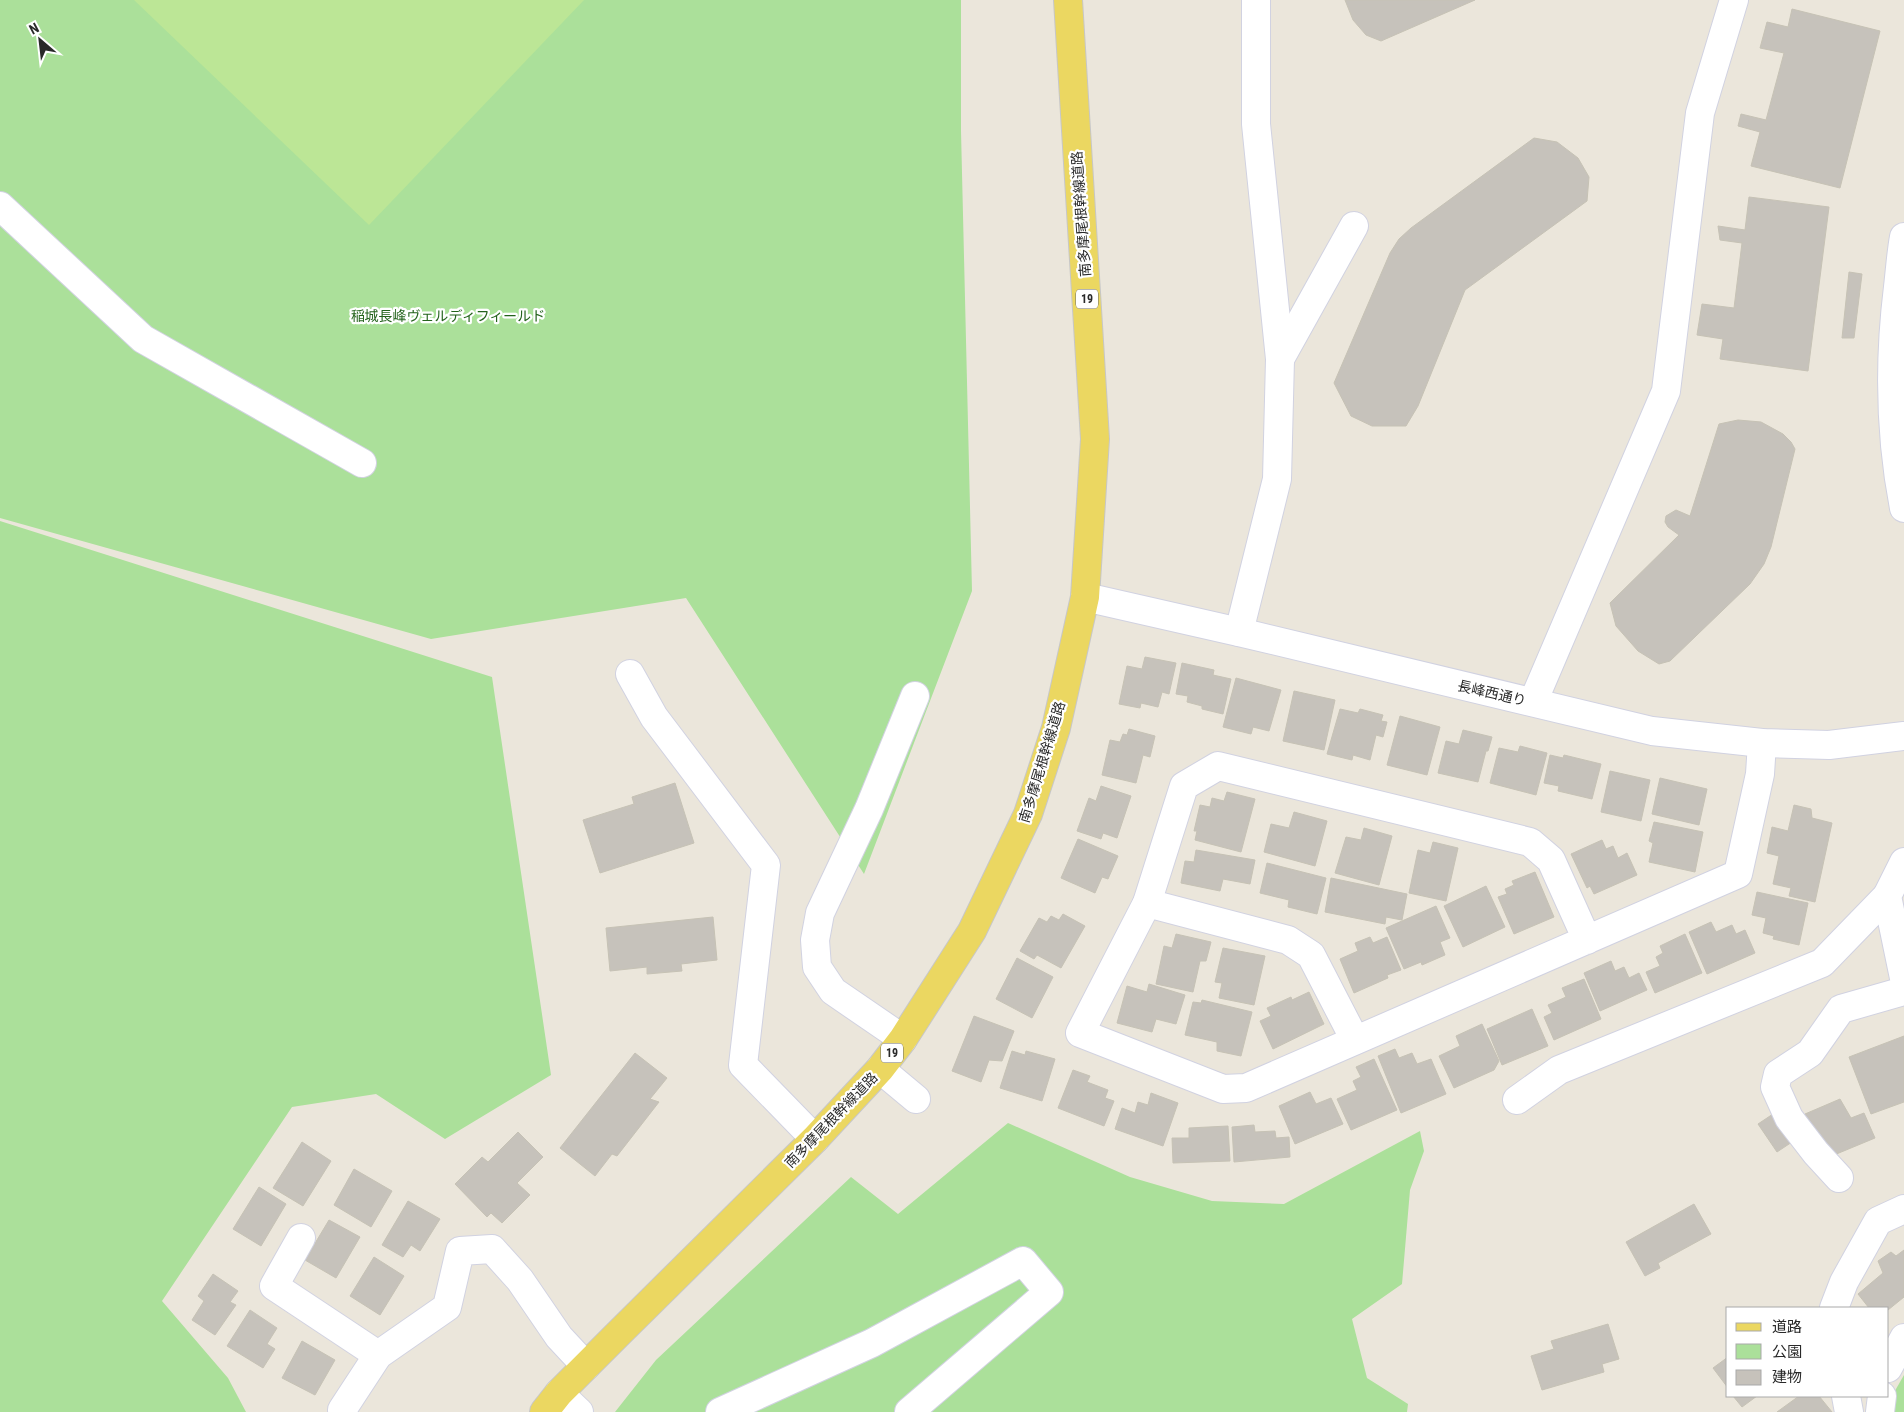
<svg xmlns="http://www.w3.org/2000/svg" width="1904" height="1412" font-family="'Roboto Condensed','Noto Sans JP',sans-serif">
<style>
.green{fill:#abe09a}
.pitch{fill:#bce696}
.building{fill:#c6c2bb;stroke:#c6c2b5}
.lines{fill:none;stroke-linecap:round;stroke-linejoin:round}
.minor-casing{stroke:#d1d2e1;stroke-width:30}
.major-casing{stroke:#c7c7c7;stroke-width:30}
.minor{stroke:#fff;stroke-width:28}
.major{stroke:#ebd761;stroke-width:28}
.labels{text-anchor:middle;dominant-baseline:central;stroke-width:4.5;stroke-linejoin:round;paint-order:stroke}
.shield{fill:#fff;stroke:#696969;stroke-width:1}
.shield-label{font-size:12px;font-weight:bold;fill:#292929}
.street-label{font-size:14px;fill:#292929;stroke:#fff}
.park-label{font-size:14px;fill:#24631c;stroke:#fff}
</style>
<rect width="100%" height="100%" fill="#ebe6db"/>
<!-- green -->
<g class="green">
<polygon points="0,0 961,0 961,131 972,591 864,874 686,598 431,639 0,518"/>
<polygon points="0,521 492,677 551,1075 445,1139 376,1094 292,1107 162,1301 228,1378 246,1412 0,1412"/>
<polygon points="1008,1123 1130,1177 1212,1201 1284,1204 1420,1131 1424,1151 1410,1190 1402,1284 1352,1319 1367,1378 1408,1404 1407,1412 615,1412 656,1360 851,1177 898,1214"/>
<polygon points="1904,1375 1904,1412 1891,1412 1892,1396"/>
</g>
<!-- pitch -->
<polygon class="pitch" points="134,0 584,0 369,225"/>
<!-- building -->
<g class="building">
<polygon points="1345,0 1475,0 1381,41 1366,35 1353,20"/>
<polygon points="1792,9 1880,31 1840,188 1751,166 1760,132 1738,126 1741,114 1766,120 1784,53 1760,48 1767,22 1788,27"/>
<polygon points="1534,138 1557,142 1578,158 1589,177 1587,201 1465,290 1418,406 1406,426 1372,426 1351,416 1334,383 1390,253 1399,239 1411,228"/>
<polygon points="1749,197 1829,207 1808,371 1720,359 1723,339 1697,335 1702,304 1734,308 1742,243 1720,240 1718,226 1745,230"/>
<polygon points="1849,272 1862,274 1854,338 1842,338"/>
<polygon points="1738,420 1761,422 1783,434 1791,442 1795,449 1771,547 1764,564 1750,584 1670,661 1659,664 1638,651 1616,626 1610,603 1679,535 1668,527 1665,522 1666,516 1676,510 1690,516 1719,424"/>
<polygon points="1145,657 1176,663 1169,694 1162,692 1158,707 1141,703 1140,708 1119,704 1127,666 1142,669"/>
<polygon points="1182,663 1214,670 1213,675 1231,679 1223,714 1202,709 1202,706 1187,702 1188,696 1176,694"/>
<polygon points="1236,678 1281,690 1269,731 1253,727 1251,734 1223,727"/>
<polygon points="1294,691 1335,700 1324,750 1283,741"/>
<polygon points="1340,709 1358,713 1360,709 1383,715 1381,721 1387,722 1383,737 1376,735 1370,760 1353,755 1352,760 1327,754"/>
<polygon points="1400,716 1440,727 1427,775 1387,765"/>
<polygon points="1129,729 1155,736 1150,757 1143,755 1136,783 1102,775 1110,740 1120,742 1123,734 1127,735"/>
<polygon points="1463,730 1492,737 1488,751 1486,751 1478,782 1438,773 1446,741 1459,744"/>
<polygon points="1520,746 1547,753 1536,795 1490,783 1499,748 1518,752"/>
<polygon points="1550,755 1563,758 1564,755 1601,764 1592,799 1558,791 1559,786 1544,783"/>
<polygon points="1610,771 1650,780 1641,821 1601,812"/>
<polygon points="1660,778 1707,789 1699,825 1652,814"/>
<polygon points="675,783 694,843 600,873 583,820 634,804 632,797"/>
<polygon points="1101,786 1131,796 1117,838 1103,833 1101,839 1077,831 1089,798 1096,801"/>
<polygon points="1227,792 1255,799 1241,852 1195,840 1197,831 1194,831 1200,805 1210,807 1212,798 1224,801"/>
<polygon points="1794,805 1811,809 1812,818 1832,823 1815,902 1789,896 1791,888 1773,884 1779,856 1767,853 1772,827 1788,831"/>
<polygon points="1294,812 1327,821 1315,866 1264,852 1271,824 1289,828"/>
<polygon points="1654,822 1703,832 1695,872 1649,862 1653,843 1649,841"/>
<polygon points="1364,828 1392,836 1379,885 1335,873 1346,837 1361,840"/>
<polygon points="1078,839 1118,856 1108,879 1102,877 1095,893 1061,878"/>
<polygon points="1602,840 1606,849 1613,846 1618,858 1627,853 1637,875 1594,894 1590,886 1587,888 1571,854"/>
<polygon points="1433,842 1458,848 1446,901 1409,893 1418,850 1430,853"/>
<polygon points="1196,850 1255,860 1250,884 1223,879 1220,891 1181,883 1185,861 1194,862"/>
<polygon points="1267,863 1326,878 1317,914 1288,907 1289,900 1260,893"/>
<polygon points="1535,872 1554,917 1514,934 1498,897 1507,894 1505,889 1514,885 1512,881"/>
<polygon points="1331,878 1407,894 1402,920 1386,917 1385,924 1325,912"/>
<polygon points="1486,886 1505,927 1463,947 1444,906"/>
<polygon points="1757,892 1808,903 1799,945 1773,939 1774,936 1763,933 1766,918 1752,915"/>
<polygon points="1436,906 1450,938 1440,942 1445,955 1422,965 1421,962 1404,969 1386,928"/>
<polygon points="1063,914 1085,926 1061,968 1037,955 1034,959 1020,951 1039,918 1047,922 1051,916 1059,920"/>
<polygon points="713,917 717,960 681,964 682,971 647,974 647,967 610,971 606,928"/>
<polygon points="1711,922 1716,932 1732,925 1736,934 1745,930 1755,953 1707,974 1689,932"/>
<polygon points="1176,934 1211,942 1206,961 1200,961 1193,992 1156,984 1164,946 1172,948"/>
<polygon points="1685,934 1702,973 1655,993 1646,972 1660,966 1656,957 1663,953 1660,946"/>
<polygon points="1370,937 1373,943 1387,937 1401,970 1387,975 1388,978 1354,993 1340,959 1358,951 1355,943"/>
<polygon points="1223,948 1265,956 1254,1005 1219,998 1222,983 1215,982"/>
<polygon points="1017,958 1053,977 1032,1018 996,999"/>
<polygon points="1611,961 1615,971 1624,967 1629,978 1639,973 1647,990 1600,1011 1584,973"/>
<polygon points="1584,979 1601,1019 1554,1040 1544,1017 1552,1013 1548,1005 1566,997 1562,988"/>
<polygon points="1149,984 1185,995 1176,1024 1156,1019 1152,1032 1117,1023 1127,986 1147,992"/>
<polygon points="1309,992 1324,1024 1273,1049 1260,1021 1271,1016 1267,1008 1291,997 1292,1000"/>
<polygon points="1202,1000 1252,1012 1241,1056 1217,1051 1217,1042 1185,1035 1193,1002 1201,1003"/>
<polygon points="1532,1009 1548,1046 1502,1065 1487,1029"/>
<polygon points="974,1016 1014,1031 1002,1061 989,1060 981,1082 952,1071"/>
<polygon points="1482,1024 1499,1061 1494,1070 1454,1088 1439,1056 1460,1046 1456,1036"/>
<polygon points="1904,1036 1904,1102 1871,1114 1849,1057"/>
<polygon points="1395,1049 1399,1058 1412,1053 1417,1064 1431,1059 1446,1094 1401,1113 1378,1056"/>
<polygon points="1012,1051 1025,1055 1026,1051 1055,1059 1042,1101 1000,1088"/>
<polygon points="635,1053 667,1078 650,1099 659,1102 617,1156 612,1154 595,1176 560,1148"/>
<polygon points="1374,1059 1397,1110 1351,1130 1337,1099 1357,1090 1353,1081 1361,1077 1356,1067"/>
<polygon points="1073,1070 1090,1076 1087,1082 1108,1090 1105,1098 1114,1101 1104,1126 1058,1108"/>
<polygon points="1310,1092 1316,1104 1331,1098 1343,1124 1295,1144 1279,1106"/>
<polygon points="1151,1093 1178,1103 1163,1146 1115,1129 1122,1108 1135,1113 1138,1102 1148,1105"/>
<polygon points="1840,1099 1851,1118 1864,1113 1875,1138 1834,1155 1813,1133 1805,1114"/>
<polygon points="1776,1112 1795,1140 1777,1152 1758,1124"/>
<polygon points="1254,1125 1255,1132 1275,1131 1276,1138 1289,1137 1290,1157 1234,1162 1232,1127"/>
<polygon points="1228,1126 1230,1161 1173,1163 1172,1138 1189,1138 1189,1128"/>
<polygon points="518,1132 543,1157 517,1183 530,1195 502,1223 491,1213 487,1217 455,1184 482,1157 488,1162"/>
<polygon points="302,1142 331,1161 303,1206 273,1188"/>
<polygon points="354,1169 392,1191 371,1227 334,1205"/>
<polygon points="259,1187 286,1204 261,1246 233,1229"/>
<polygon points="408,1201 440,1219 420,1251 411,1245 403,1257 382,1245"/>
<polygon points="1694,1204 1711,1234 1658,1263 1660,1268 1645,1276 1626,1242"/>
<polygon points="329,1220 360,1237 336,1278 305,1260"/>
<polygon points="1904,1250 1904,1297 1888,1310 1888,1308 1869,1308 1858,1294 1883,1273 1878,1261 1891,1252 1896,1256"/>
<polygon points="374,1257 404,1276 380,1315 350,1296"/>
<polygon points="213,1274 238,1291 230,1302 236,1305 215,1335 192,1320 204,1301 198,1296"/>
<polygon points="250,1310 277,1328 267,1344 275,1349 263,1368 227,1346"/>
<polygon points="1608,1324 1619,1359 1602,1364 1604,1372 1542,1390 1531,1356 1554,1349 1551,1341"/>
<polygon points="302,1341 335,1360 315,1395 282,1378"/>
<polygon points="1728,1357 1728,1388 1713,1368"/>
<polygon points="1733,1396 1757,1396 1742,1407"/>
<polygon points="1799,1396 1819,1396 1832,1412 1777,1412"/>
</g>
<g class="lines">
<!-- minor casing -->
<g class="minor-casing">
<g id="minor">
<polyline points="0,206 143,339 362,463"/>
<path d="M1904 237C1901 253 1900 270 1898 287 1889 360 1890 436 1904 508"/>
<polyline points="1280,359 1354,226"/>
<polyline points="1085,597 1239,632 1652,731 1762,743 1829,745 1904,736"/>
<polyline points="1239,632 1277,479 1280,359 1256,124 1256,0"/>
<polyline points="630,674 654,717 766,865 743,1065 815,1139"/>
<polyline points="1533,702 1666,391 1700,113 1734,0"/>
<polyline points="1904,862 1887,896 1904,978"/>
<polyline points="1147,903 1288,940 1311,955 1355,1040"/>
<polyline points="1587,940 1551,860 1530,842 1218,766 1184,786 1147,903 1080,1033 1223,1089 1246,1088 1738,874 1760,774 1762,743"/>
<polyline points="903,1039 833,991 817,967 815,940 820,913 869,809 915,696"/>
<polyline points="880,1069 916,1099"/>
<polyline points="1517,1100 1559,1070 1822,963 1887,896"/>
<polyline points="1839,1178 1816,1153 1789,1118 1775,1087 1778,1074 1810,1053 1841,1009 1904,991"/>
<polyline points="301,1238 274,1286 378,1355"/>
<polyline points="1834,1308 1844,1282 1878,1221 1904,1209"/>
<polyline points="1888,1368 1904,1338"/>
<polyline points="559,1393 579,1412"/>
<polyline points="1846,1396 1849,1412"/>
<polyline points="342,1410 378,1355 447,1307 460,1251 492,1249 520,1280 559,1337 586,1366"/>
<polyline points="720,1412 872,1343 1023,1261 1049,1292 909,1412"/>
<polyline points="1880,1412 1882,1396"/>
</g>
</g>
<!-- major casing -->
<g class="major-casing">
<polyline id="major" points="544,1412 559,1393 617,1335 815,1139 880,1069 903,1039 972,931 1028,814 1056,728 1085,597 1095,439 1068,0"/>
</g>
<!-- minor -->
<use href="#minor" class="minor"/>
<!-- major -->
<use href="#major" class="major"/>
</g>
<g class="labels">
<!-- shield labels -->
<g class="shield">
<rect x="1076" y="289.5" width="22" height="19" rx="4"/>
<rect x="881" y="1043.5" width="22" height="19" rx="4"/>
</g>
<g class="shield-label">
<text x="1087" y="299">19</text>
<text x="892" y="1053">19</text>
</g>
<!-- street labels -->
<g class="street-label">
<text transform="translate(1081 214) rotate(-94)">南多摩尾根幹線道路</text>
<text transform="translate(1492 693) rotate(13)">長峰西通り</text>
<text transform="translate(1042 762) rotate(-73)">南多摩尾根幹線道路</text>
<text transform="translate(831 1120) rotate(-46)">南多摩尾根幹線道路</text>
</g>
<!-- park labels -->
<g class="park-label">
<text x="448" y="316">稲城長峰ヴェルディフィールド</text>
</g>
</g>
<!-- legend -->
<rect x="1726" y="1307" width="162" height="90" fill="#ffffff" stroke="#a9a9a9"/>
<rect x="1736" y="1323" width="25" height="8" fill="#ebd761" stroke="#a9a9a9"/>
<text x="1772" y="1332" font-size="15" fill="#292929">道路</text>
<rect x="1736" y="1344" width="25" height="15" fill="#abe09a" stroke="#a9a9a9"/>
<text x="1772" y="1357" font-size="15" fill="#292929">公園</text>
<rect x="1736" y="1370" width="25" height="15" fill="#c6c2bb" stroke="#a9a9a9"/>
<text x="1772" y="1382" font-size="15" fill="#292929">建物</text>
<!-- north arrow -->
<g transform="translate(40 40) rotate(332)" stroke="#ffffff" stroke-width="4" paint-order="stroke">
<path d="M0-4L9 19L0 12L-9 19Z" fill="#292929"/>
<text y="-8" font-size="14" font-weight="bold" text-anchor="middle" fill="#292929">N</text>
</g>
</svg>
